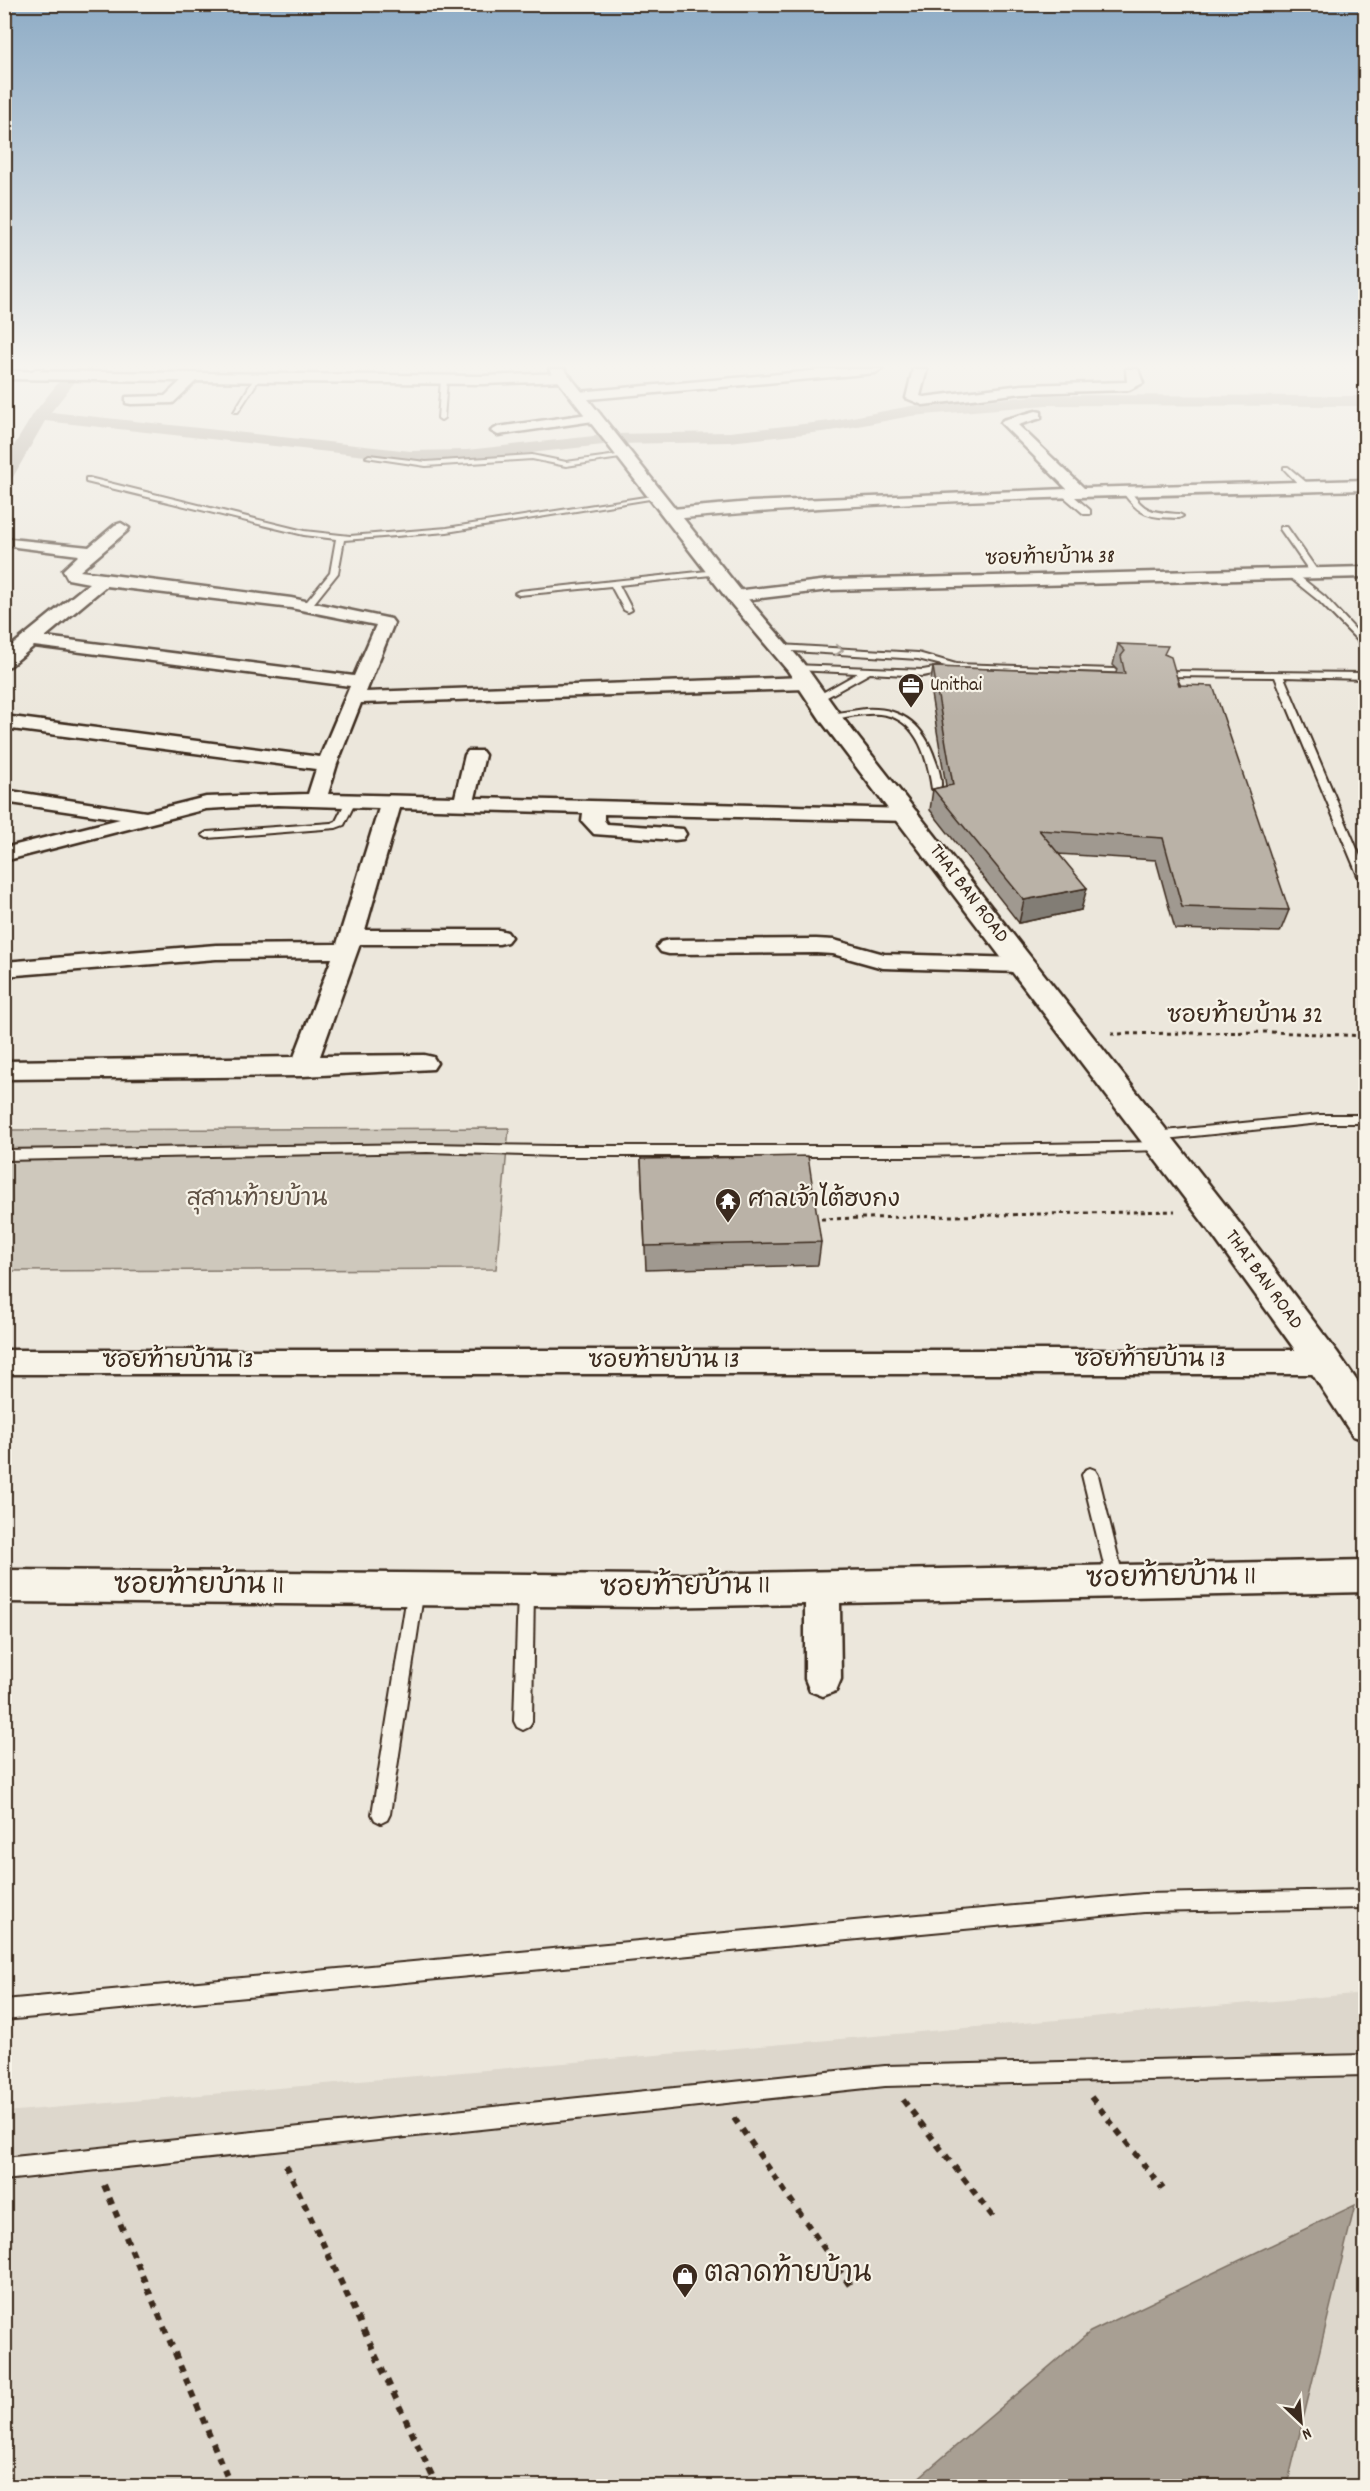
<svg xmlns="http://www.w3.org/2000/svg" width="1370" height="2491" font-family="Dekko,'Playpen Sans Thai',sans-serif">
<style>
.built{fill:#ddd7cc}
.green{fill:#cec8bc;stroke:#84796d;stroke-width:1.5}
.water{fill:#a89f93;stroke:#7c7064;stroke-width:1.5}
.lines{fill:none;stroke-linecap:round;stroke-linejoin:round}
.canal{fill:#a89f93;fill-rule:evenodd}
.lane-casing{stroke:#3b2a1e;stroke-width:4}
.street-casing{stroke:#3b2a1e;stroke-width:5}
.secondary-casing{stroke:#3b2a1e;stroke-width:5}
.path-far1{stroke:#3b2a1e;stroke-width:3;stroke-dasharray:4 4;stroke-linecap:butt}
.path{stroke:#3b2a1e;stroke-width:6;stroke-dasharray:7 7;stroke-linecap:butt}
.lane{fill:#f7f3e8;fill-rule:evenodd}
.street{fill:#f7f3e8;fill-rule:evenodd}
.secondary{fill:#f7f3e8;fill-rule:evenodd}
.wall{fill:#a09990;stroke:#3b2a1e;stroke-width:1.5}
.shaded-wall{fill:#827d75;stroke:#3b2a1e;stroke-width:1.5}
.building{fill:#bab2a7;stroke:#3b2a1e;stroke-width:1.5}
.oneway{stroke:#998e83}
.labels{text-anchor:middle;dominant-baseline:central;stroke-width:4.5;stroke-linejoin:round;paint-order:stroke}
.far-street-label{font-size:20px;fill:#3b2a1e;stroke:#f7f3e8}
.far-poi-label{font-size:20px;fill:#3b2a1e;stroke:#f7f3e8;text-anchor:start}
.street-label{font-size:24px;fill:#3b2a1e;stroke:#f7f3e8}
.park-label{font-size:24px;fill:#605246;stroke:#f7f3e8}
.poi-label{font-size:24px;fill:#3b2a1e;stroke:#f7f3e8;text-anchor:start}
.near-street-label{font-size:28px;fill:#3b2a1e;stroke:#f7f3e8}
.near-poi-label{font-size:28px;fill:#3b2a1e;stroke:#f7f3e8;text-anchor:start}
</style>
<rect width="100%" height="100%" fill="#ece7dc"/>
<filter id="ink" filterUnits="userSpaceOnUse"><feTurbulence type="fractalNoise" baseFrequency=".0167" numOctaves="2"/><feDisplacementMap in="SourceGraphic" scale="12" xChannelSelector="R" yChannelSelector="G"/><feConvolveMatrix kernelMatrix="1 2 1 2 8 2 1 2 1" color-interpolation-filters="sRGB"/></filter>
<g filter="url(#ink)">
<!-- built -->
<polygon class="built" points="1365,1993 1365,2486 5,2486 5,2112"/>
<!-- green -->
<polygon class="green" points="509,1128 496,1269 5,1271 4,1130"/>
<!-- water -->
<polygon class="water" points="1355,2205 1287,2486 909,2486 1090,2332"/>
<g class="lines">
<!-- canal -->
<polygon class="canal" points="69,369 85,369 51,412 411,451 467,450 612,434 729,432 831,421 911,406 1046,395 1366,396 1366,406 1046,405 911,416 831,431 729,442 612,444 467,460 411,461 45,421 13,477 4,482 4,462 34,413"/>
<!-- lane casing -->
<g class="lane-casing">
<g id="lane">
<polygon points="36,369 43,369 30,376 25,375"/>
<polygon points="255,377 260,378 238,412 234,412"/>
<polygon points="444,378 447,380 444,418 441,420 438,418 441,380"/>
<polygon points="625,454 627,457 566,466 532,459 426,466 366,457 369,455 426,462 532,455 566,462"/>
<polygon points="1284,467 1288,467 1307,483 1307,487 1301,487 1284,469"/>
<polygon points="89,478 304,531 350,536 447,528 658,495 662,497 447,532 344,540 338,573 310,608 307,608 303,606 330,573 336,539 304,535 86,482 86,478"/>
<path d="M1123 489H1129C1145 513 1152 512 1179 514L1183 516 1179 518C1149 517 1140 517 1122 491Z"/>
<polygon points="1062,491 1068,491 1090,510 1090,514 1084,514 1062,495"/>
<polygon points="1281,527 1287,527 1319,573 1318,575 1312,575 1280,529"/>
<polygon points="717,570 721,572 720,574 619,585 632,610 628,612 624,610 611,586 519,595 515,593 519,591"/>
<polygon points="1288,572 1294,572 1325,597 1366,641 1366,649 1319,601 1288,576"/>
<polygon points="780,645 918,653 956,664 1114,669 1118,672 1114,675 957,669 923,676 870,673 818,702 815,701 815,697 858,673 796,670 792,667 793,665 923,670 946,666 918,659 777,650 776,648"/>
<polygon points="1161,671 1366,673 1366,679 1284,677 1366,870 1366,886 1361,883 1275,677 1164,676 1161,675"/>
<path d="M865 709C901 707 924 725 935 759 939 769 943 782 940 791L932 789C928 761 919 722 886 715 868 711 847 717 830 720L825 717 830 714Z"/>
<polygon points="352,796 357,799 344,825 336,828 207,838 202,835 207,832 331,823 336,821 347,799"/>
<polygon points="1320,1115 1366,1115 1366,1123 1320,1123 1155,1140 1149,1136 1155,1132"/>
<polygon points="1163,1142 1169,1146 1163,1150 920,1156 556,1156 427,1152 4,1160 4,1150 427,1144 556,1146 920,1146"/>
<polygon points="1090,1468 1095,1470 1098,1475 1124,1581 1122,1586 1116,1588 1110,1586 1108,1581 1082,1475 1085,1470"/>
<polygon points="416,1582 422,1584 424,1589 390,1814 387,1820 381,1823 375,1820 372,1814 408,1589 410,1584"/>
<polygon points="526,1582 532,1585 534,1590 532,1721 529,1727 523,1730 517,1727 514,1721 518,1590 520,1585"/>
<polygon points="1366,1890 1366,1908 1144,1912 4,2020 4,2000 1144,1894"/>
<polygon points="1366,2055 1366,2075 885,2086 4,2180 4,2158 885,2066"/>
</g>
</g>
<!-- street casing -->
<g class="street-casing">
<g id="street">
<polygon points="835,369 882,369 875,373 578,400 571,396 578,392"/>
<polygon points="913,369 927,369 920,396 924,397 1022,385 1127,382 1126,369 1138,369 1143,383 1129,390 1022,393 923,405 906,398"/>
<polygon points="4,371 483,376 564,373 571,377 564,381 483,384 196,381 173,403 131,404 126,403 126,397 165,396 181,381 4,379"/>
<path d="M1036 411 1041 412V418L1018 425 1084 488 1366 480V490C1134 496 902 498 672 519L664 514 672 509 751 502 1067 489 1001 423 1003 420Z"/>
<polygon points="595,413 600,414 600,420 498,435 491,431 498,427"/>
<path d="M121 523 129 528 127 531 80 571 291 598 391 619 394 623 366 692 806 677 815 683 806 689 361 703 337 764 328 794 455 797 465 755 468 751H482L485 755 475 798 909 809 916 811 919 815 916 819 909 821 604 814V820L607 824 683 829 686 834 683 839 675 840 594 834 582 821 583 813 400 808 365 930H499L507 932 511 937 507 942 499 944H360L320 1056 424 1055 433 1057 437 1063 433 1069 303 1076 4 1079V1061L294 1057 332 958 216 959 4 976V962L216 945 337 944 379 808 277 805 206 809 4 861V848L120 819 4 802V790L146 812 206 797 308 794 316 769 4 728V716L320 757 350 686 34 646 10 666 4 667V652L89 583 68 579 63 570 79 555 16 547 10 545 8 542 10 539 89 547 115 525ZM106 586 291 608 376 625 354 676 45 637Z"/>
<polygon points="1366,567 1366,577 829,590 735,601 726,596 735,591 829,580"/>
<polygon points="816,939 834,940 884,954 1020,958 1028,960 1032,965 1028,970 1020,972 883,968 833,954 816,953 669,954 661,952 657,947 661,942 669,940"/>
<polygon points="4,1350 1324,1350 1335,1353 1339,1362 1335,1371 1324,1374 4,1374"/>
<polygon points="1366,1560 1366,1592 840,1603 841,1679 836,1691 823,1696 810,1691 805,1679 805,1604 653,1607 4,1602 4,1570 653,1575"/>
</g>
</g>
<!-- secondary casing -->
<g class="secondary-casing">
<polygon id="secondary" points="549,369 564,369 742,592 803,663 838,712 1230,1211 1337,1352 1366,1394 1366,1440 1353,1436 1311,1372 1208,1229 822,722 788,671 728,600"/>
</g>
<!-- path-far1 -->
<g class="path-far1">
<polyline points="1111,1034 1270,1032 1366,1036"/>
<polyline points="821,1219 1175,1211"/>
</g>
<!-- path -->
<g class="path">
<polyline points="1091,2097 1163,2189"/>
<polyline points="903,2100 994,2218"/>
<polyline points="734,2118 853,2290"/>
<polyline points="286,2165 437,2486"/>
<polyline points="104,2185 231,2486"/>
<polyline points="4,2465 13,2486"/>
</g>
<!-- lane -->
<use href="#lane" class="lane"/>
<!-- street -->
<use href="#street" class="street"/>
<!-- secondary -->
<use href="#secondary" class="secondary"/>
</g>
<!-- wall -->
<g class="wall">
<polygon points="1118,644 1166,655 1289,910 1280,932 1175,929 1156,860 1058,854 1081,910 1019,923 930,810 933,789 946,786 930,688 933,667 1116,673 1117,669 1113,665"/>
<polygon points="641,1159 821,1242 818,1265 646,1270"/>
</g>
<!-- shaded-wall -->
<polygon class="shaded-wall" points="1087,888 1081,910 1019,923 1024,900"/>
<!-- building -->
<g class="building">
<polygon points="1118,644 1168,646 1164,654 1171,657 1179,685 1213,686 1289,910 1182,907 1163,838 1039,830 1087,888 1024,900 933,789 953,785 933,667 1125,674 1121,656 1125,651"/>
<polygon points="808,1156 821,1242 645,1246 641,1159"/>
</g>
<!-- one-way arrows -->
<defs><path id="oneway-chevron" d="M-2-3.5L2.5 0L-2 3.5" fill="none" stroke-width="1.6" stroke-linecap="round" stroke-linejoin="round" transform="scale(1.5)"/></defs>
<use class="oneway" href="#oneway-chevron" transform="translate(839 650) rotate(2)"/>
</g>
<!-- sky -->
<linearGradient id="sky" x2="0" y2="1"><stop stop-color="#8eacc6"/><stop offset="0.51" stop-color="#f6f4ef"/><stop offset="1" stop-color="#f6f4ef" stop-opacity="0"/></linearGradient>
<rect width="1370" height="717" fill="url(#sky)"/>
<!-- icons -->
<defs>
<g id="office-pin" transform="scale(1.35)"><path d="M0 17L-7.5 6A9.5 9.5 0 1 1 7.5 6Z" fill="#3b2a1e" stroke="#f7f3e8"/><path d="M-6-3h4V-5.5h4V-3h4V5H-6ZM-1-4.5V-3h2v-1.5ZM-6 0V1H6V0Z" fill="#fff"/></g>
<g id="temple-pin" transform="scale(1.35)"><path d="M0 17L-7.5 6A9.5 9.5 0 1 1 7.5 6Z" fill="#3b2a1e" stroke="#f7f3e8"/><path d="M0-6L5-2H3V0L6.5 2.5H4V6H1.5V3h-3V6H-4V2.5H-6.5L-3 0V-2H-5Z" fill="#fff"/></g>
<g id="shop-pin" transform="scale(1.35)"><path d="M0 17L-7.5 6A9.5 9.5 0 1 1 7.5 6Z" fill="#3b2a1e" stroke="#f7f3e8"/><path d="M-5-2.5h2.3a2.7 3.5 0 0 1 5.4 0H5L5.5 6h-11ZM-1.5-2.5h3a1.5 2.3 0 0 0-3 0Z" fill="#fff"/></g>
</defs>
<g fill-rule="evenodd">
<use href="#office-pin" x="911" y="686"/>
<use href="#temple-pin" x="728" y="1201"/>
<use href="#shop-pin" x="685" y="2276"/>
</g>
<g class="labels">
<!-- far-street labels -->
<g class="far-street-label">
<text transform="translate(1050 559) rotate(-1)">ซอยท้ายบ้าน 38</text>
<text transform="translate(968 894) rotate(53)">THAI BAN ROAD</text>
<text transform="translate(1263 1280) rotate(54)">THAI BAN ROAD</text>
</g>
<!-- far-poi labels -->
<g class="far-poi-label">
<text x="930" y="686">Unithai</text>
</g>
<!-- street labels -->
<g class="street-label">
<text x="1245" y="1017">ซอยท้ายบ้าน 32</text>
<text x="1150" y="1361">ซอยท้ายบ้าน 13</text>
<text x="178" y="1362">ซอยท้ายบ้าน 13</text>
<text x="664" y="1362">ซอยท้ายบ้าน 13</text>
</g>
<!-- park labels -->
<g class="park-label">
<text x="257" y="1200">สุสานท้ายบ้าน</text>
</g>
<!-- poi labels -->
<g class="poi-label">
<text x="748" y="1201">ศาลเจ้าไต้ฮงกง</text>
</g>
<!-- near-street labels -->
<g class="near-street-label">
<text transform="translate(1171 1580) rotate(-1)">ซอยท้ายบ้าน 11</text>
<text x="199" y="1588">ซอยท้ายบ้าน 11</text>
<text transform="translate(685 1589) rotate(-1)">ซอยท้ายบ้าน 11</text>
</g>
<!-- near-poi labels -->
<g class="near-poi-label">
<text x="704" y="2276">ตลาดท้ายบ้าน</text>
</g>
</g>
<!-- margin -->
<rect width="1370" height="2491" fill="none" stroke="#f7f3e8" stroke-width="24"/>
<rect x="12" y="12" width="1346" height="2467" fill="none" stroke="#3b2a1e" stroke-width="2" filter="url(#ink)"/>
<!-- north arrow -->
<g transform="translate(1301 2422) rotate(154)" stroke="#f7f3e8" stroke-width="4.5" paint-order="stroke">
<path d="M0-4.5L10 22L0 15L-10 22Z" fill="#3b2a1e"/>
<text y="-9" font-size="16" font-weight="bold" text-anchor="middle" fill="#3b2a1e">N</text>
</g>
</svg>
